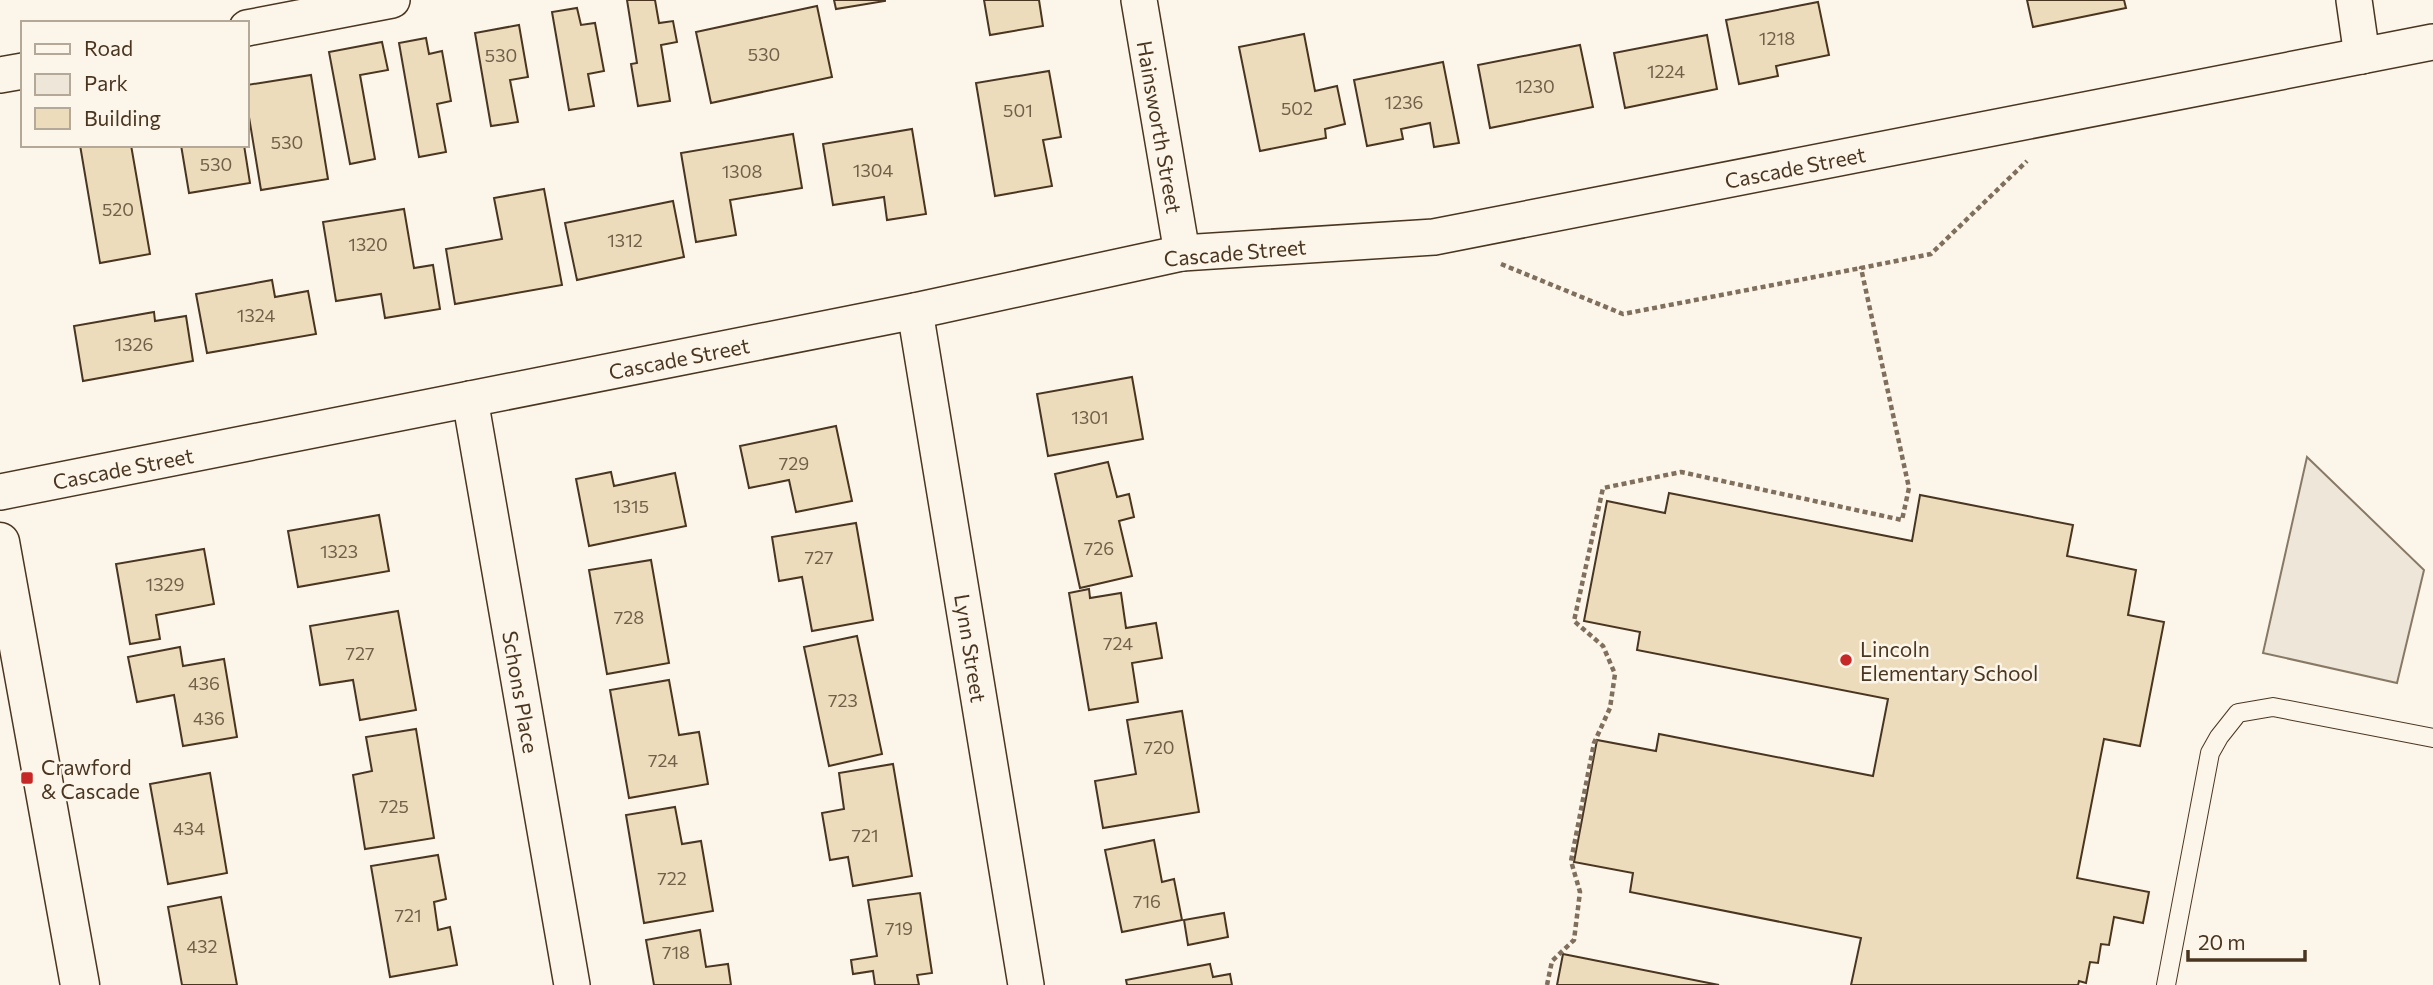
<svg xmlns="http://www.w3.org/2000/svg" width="2433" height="985" font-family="Commissioner,sans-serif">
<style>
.green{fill:#ede6d9;stroke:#887966;stroke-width:2}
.building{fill:#ecdcbc;stroke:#4a3520;stroke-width:2}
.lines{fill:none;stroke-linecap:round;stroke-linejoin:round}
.service-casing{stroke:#4a3520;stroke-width:20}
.minor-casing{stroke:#4a3520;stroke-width:38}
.tertiary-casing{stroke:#4a3520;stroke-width:41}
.path{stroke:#7f6f5c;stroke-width:4.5;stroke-dasharray:5 3.5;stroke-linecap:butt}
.service{stroke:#fbf6e9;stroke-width:18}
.minor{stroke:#fbf6e9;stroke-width:35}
.tertiary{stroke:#fbf6e9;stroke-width:38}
.poi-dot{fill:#c62828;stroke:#fbf6e9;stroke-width:2.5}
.labels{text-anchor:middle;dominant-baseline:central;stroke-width:5;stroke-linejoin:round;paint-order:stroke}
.number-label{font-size:18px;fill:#725f47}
.street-label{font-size:21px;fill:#4a3520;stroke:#fbf6e9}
.poi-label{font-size:21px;fill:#4a3520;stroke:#fbf6e9;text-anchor:start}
</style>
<rect width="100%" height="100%" fill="#fbf6e9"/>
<!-- green -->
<polygon class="green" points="2307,457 2424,570 2397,683 2263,653"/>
<!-- building -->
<g class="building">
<polygon points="627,0 655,0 659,23 673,21 677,42 661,45 670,101 638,106 631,64 637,63"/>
<polygon points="834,0 885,0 885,1 836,9"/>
<polygon points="984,0 1039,0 1043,26 990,35"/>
<polygon points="2027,0 2124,0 2126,8 2033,27"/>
<polygon points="1818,2 1829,55 1776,66 1778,76 1739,84 1726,20"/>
<polygon points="817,6 832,77 711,103 696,32"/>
<polygon points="577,8 581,25 595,23 604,71 588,74 594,106 569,110 552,12"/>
<polygon points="519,25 528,77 510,80 518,122 491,126 475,33"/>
<polygon points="1304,34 1315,91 1337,86 1345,124 1325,129 1326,138 1260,151 1239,47"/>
<polygon points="1707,35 1717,89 1625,108 1614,53"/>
<polygon points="426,38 429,54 442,51 451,101 437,104 446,152 419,157 399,43"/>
<polygon points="382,42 388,70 360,75 375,159 350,164 329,52"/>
<polygon points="1580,45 1593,107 1490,128 1478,65"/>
<polygon points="1443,62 1459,143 1434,147 1430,123 1401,129 1403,139 1367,146 1354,80"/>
<polygon points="1049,71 1061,137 1043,140 1052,186 995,196 976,83"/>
<polygon points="311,75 328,179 261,190 247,105 247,85"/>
<polygon points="912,129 926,214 887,220 884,197 833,205 823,144"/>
<polygon points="793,134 802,188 730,200 736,235 696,242 681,153"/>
<polygon points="80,145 131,145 150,254 100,263"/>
<polygon points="181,145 244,145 250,183 189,193"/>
<polygon points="544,189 562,285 455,304 446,249 502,239 494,198"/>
<polygon points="673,201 684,257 577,280 565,223"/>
<polygon points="404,209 414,268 433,265 440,309 385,318 381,294 336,301 323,222"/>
<polygon points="272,280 275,297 308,291 316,334 207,353 196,294"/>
<polygon points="154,312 155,321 186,316 193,361 83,381 74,326"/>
<polygon points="1132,377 1143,439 1048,456 1037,394"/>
<polygon points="836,426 852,501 796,512 789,480 749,488 740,446"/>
<polygon points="1108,462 1117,497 1129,494 1134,517 1119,521 1132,576 1080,588 1055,474"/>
<polygon points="611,472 614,486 675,473 686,526 589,546 576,479"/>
<polygon points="1669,493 1912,541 1920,495 2073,525 2067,556 2136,570 2128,615 2164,622 2140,746 2104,739 2077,878 2149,892 2143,923 2114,917 2109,945 2101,944 2098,963 2090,962 2086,983 2079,981 2078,985 1851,985 1861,938 1630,892 1633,873 1574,862 1597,740 1656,751 1659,734 1873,776 1888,699 1637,650 1640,632 1584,621 1607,501 1665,513"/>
<polygon points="379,515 389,571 298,587 288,531"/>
<polygon points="856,523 873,620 812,631 802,577 779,581 772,537"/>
<polygon points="204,549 214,604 156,615 160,639 130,644 116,564"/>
<polygon points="651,560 669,663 607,674 589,570"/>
<polygon points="1089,589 1090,598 1121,593 1126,628 1156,623 1162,658 1132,663 1138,702 1089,710 1069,593"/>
<polygon points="398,611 416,710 360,720 353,680 320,685 310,626"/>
<polygon points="857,636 882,754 829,766 804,647"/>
<polygon points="180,647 183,666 224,659 237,737 183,746 174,695 137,702 128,657"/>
<polygon points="669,680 679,735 699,732 708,784 629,798 610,690"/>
<polygon points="1182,711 1199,812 1103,828 1095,781 1136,774 1127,720"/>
<polygon points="416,729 434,838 365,849 353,775 372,771 366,737"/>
<polygon points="893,764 912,876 853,886 848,857 830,860 822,813 844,809 839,773"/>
<polygon points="210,773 227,873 168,884 150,784"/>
<polygon points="675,807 682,844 701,841 713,911 644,923 626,815"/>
<polygon points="1154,840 1162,882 1174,879 1182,920 1122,932 1105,850"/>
<polygon points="438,855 446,899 434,902 438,930 450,927 457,965 390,977 371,866"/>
<polygon points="920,893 932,973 917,975 919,985 875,985 873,971 853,974 851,960 877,956 868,900"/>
<polygon points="221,897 237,985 182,985 168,907"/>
<polygon points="1224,913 1228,937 1188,945 1184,920"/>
<polygon points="700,930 706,967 728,964 731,985 654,985 646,940"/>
<polygon points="1563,954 1719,985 1557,985"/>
<polygon points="1210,964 1213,977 1230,974 1232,985 1127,985 1126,980"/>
</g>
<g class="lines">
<!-- service casing -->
<g class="service-casing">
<polyline id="service" points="2166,985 2210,753 2219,737 2238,713 2273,707 2433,738"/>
</g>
<!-- minor casing -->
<g class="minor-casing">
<g id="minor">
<polyline points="1139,0 1182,253"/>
<polyline points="2354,0 2362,56"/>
<polyline points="247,28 392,0"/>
<polyline points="0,75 23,71"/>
<polyline points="915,311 1026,985"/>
<polyline points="470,399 572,985"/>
<polyline points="0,492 915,311 1182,253 1434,237 2433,42"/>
</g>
</g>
<!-- tertiary casing -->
<g class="tertiary-casing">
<polyline id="tertiary" points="0,542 80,985"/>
</g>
<!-- path -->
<g class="path">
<polyline points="1501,264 1623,314 1861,268"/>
<polyline points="1547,985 1552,961 1574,940 1580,892 1571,861 1594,743 1610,708 1615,674 1603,646 1574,621 1603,488 1681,472 1902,520 1909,488 1861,268 1931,254 2027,161"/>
</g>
<!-- service -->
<use href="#service" class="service"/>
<!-- minor -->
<use href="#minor" class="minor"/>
<!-- tertiary -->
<use href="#tertiary" class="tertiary"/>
</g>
<!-- markers -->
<g class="poi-dot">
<circle cx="1846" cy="660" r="7"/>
<rect x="20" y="771" width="14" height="14" rx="3.5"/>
</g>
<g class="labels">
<!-- number labels -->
<g class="number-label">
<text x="1777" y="38">1218</text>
<text x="764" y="54">530</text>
<text x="501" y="55">530</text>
<text x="1666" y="71">1224</text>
<text x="1535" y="86">1230</text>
<text x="1404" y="102">1236</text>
<text x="1297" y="108">502</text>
<text x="1018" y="110">501</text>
<text x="287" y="142">530</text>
<text x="216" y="164">530</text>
<text x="873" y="170">1304</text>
<text x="742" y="171">1308</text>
<text x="118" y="209">520</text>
<text x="625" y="240">1312</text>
<text x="368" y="244">1320</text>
<text x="256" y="315">1324</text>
<text x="134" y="344">1326</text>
<text x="1090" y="417">1301</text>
<text x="794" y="463">729</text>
<text x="631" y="506">1315</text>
<text x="1099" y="548">726</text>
<text x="339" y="551">1323</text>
<text x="819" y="557">727</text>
<text x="165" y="584">1329</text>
<text x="629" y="617">728</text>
<text x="1118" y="643">724</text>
<text x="360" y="653">727</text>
<text x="204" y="683">436</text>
<text x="843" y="700">723</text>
<text x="209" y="718">436</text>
<text x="1159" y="747">720</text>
<text x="663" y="760">724</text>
<text x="394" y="806">725</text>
<text x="189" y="828">434</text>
<text x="865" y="835">721</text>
<text x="672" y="878">722</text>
<text x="1147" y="901">716</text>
<text x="408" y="915">721</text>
<text x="899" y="928">719</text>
<text x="202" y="946">432</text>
<text x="676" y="952">718</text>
</g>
<!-- street labels -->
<g class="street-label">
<text transform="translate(1160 127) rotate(80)">Hainsworth Street</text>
<text transform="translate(1795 167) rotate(-11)">Cascade Street</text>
<text transform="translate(1235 252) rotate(-5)">Cascade Street</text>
<text transform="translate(679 358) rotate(-11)">Cascade Street</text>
<text transform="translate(123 468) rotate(-11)">Cascade Street</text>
<text transform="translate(971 648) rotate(81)">Lynn Street</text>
<text transform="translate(521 692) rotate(80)">Schons Place</text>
</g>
<!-- poi labels -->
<g class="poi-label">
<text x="1860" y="648">Lincoln<tspan x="1860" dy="24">Elementary School</tspan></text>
<text x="41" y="766">Crawford<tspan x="41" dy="24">&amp; Cascade</tspan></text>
</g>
</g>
<!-- legend -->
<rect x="21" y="21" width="228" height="126" fill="#fbf6e9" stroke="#b4a999" stroke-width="2"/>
<rect x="35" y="44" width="35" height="10" fill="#fbf6e9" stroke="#b4a999" stroke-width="2"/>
<text x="84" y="56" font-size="21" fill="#4a3520">Road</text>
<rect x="35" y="74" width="35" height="21" fill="#ede6d9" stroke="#b4a999" stroke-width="2"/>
<text x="84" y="91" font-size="21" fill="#4a3520">Park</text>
<rect x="35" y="108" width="35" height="21" fill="#ecdcbc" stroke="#b4a999" stroke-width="2"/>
<text x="84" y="126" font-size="21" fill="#4a3520">Building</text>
<!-- scale -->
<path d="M2188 950v10h117v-10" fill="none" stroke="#4a3520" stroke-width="3.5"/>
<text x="2198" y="950" font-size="21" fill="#4a3520" stroke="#fbf6e9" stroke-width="5" paint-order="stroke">20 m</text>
</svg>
